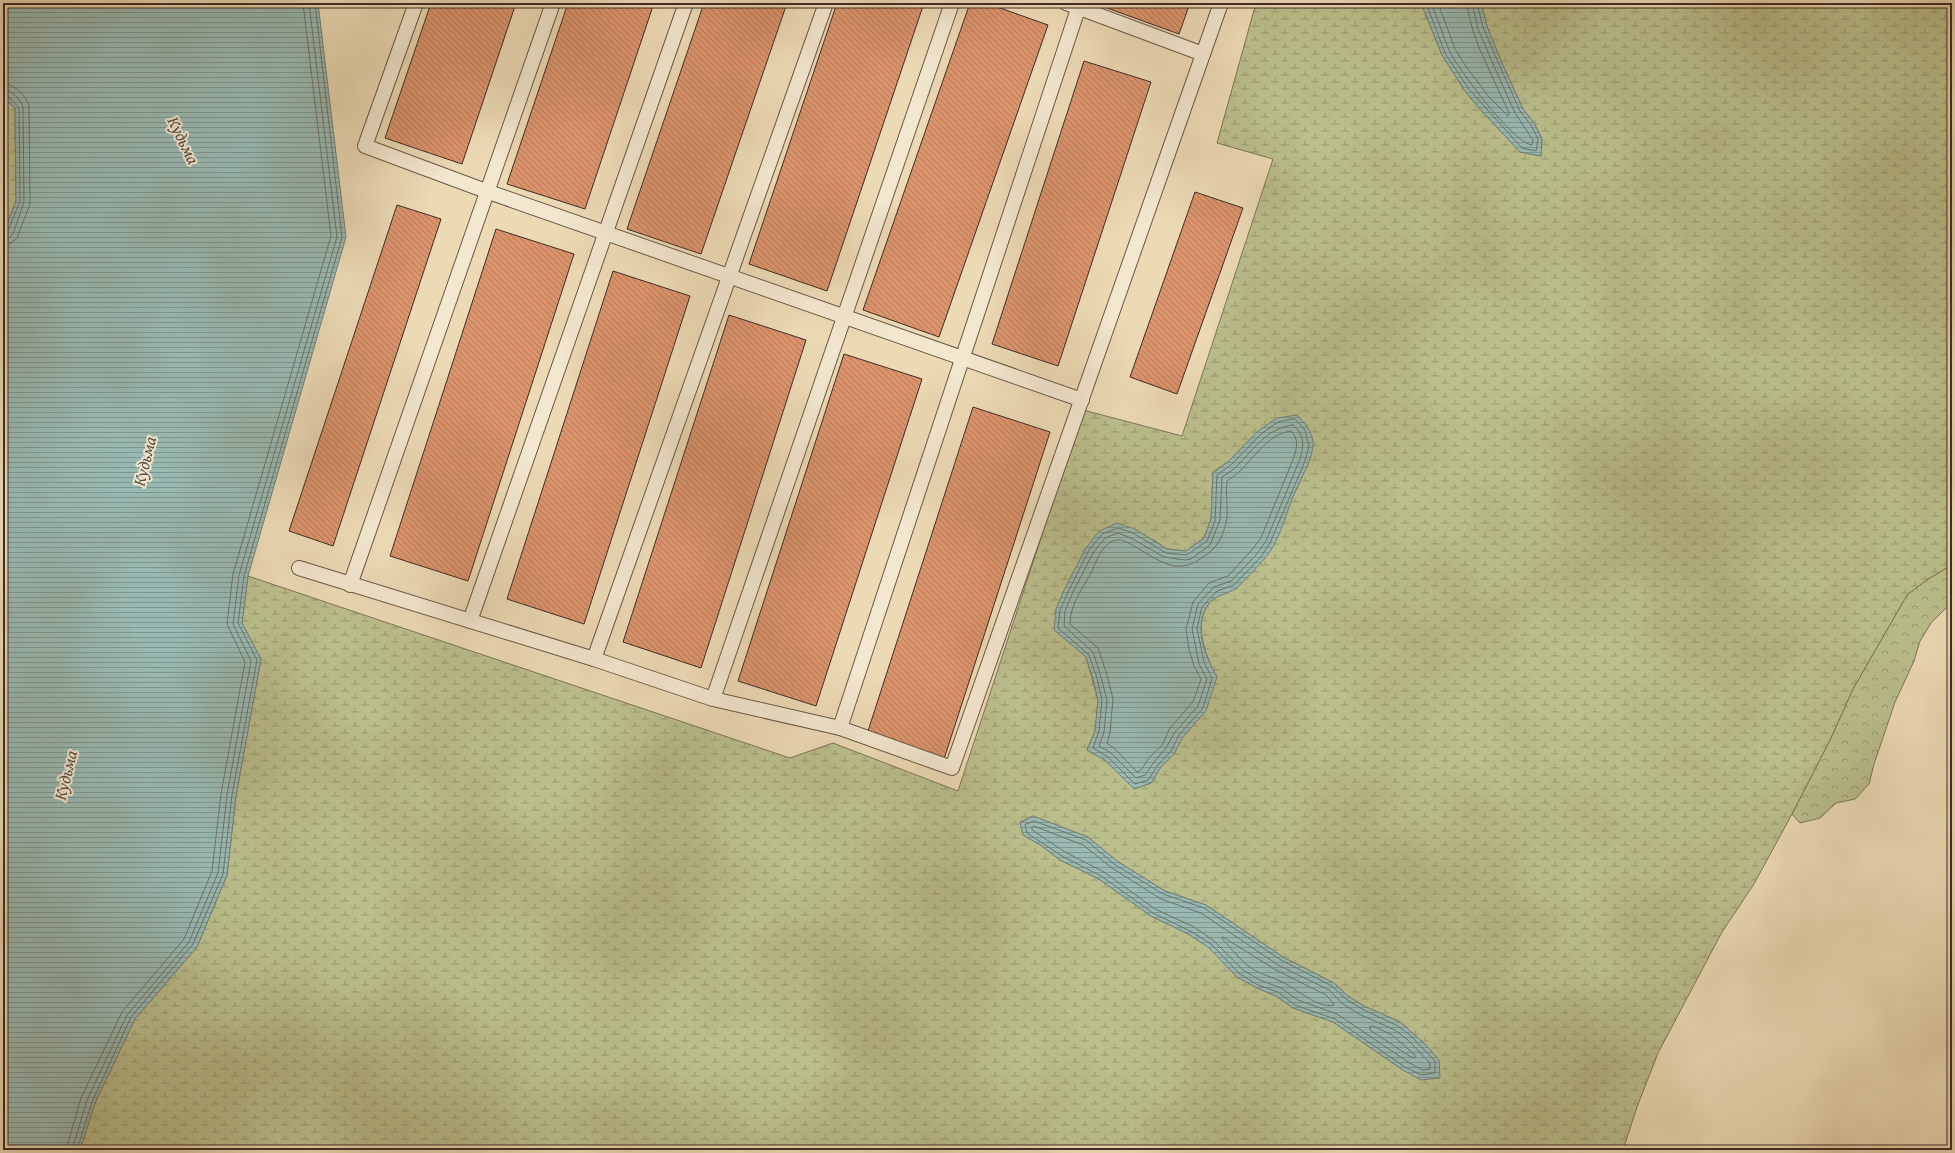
<svg xmlns="http://www.w3.org/2000/svg" width="1955" height="1153" font-family="'Gentium Book Plus',serif">
<style>
.forest{fill:url(#forest-crowns);stroke:#7c7658}
.wetland{fill:url(#wetland-marsh);stroke:#7c7658;fill-rule:evenodd}
.water{fill:url(#water-rules);stroke:#75817a}
.lines{fill:none;stroke-linecap:round;stroke-linejoin:round}
.shore{stroke:#6c736c;stroke-width:1}
.building{fill:url(#building-back-hatch);stroke:#3f2c25}
.lane-casing{stroke:#6a5849;stroke-width:16}
.lane{stroke:#f3e7cf;stroke-width:14}
.labels{text-anchor:middle;dominant-baseline:central;stroke-width:4;stroke-linejoin:round;paint-order:stroke}
.water-label{font-size:17px;font-style:italic;fill:#565048;stroke:#f3e7cf}
</style>
<defs>
<pattern id="forest-crowns" width="20" height="18" patternUnits="userSpaceOnUse"><rect width="20" height="18" fill="#babf8c"/><path d="M2 6a3 3 0 1 1 6 0M12 15a3 3 0 1 1 6 0" fill="none" stroke="#999b72"/></pattern>
<pattern id="wetland-marsh" width="20" height="14" patternUnits="userSpaceOnUse"><rect width="20" height="14" fill="#babf8c"/><path d="M1 5h8M5 5V1M11 12h8M15 12V8" fill="none" stroke="#999b72"/></pattern>
<pattern id="water-rules" width="6" height="5" patternUnits="userSpaceOnUse"><rect width="6" height="5" fill="#99bab3"/><path d="M0 2.5h6" fill="none" stroke="#7e9791"/></pattern>
<pattern id="building-back-hatch" width="6" height="6" patternUnits="userSpaceOnUse"><rect width="6" height="6" fill="#dc946d"/><path d="M-1 5l2 2M0 0l6 6M5-1l2 2" fill="none" stroke="#b47959"/></pattern>
</defs>
<rect width="100%" height="100%" fill="#ecdab5"/>
<filter id="stains"><feTurbulence type="fractalNoise" baseFrequency=".005" numOctaves="4"/><feColorMatrix values="0 0 0 0 .2 0 0 0 0 .09 0 0 0 0 .02 0 0 0 .5 -.17"/></filter>
<radialGradient id="worn" r=".72"><stop offset=".6" stop-color="#630" stop-opacity="0"/><stop offset="1" stop-color="#630" stop-opacity=".3"/></radialGradient>
<!-- forest -->
<polygon class="forest" points="1952,565 1952,605 1946,608 1931,623 1920,641 1914,661 1895,702 1874,764 1869,784 1855,799 1836,803 1820,818 1800,823 1792,814 1830,740 1853,689 1907,595 1928,579"/>
<!-- wetland -->
<g class="wetland">
<path d="M1256 3H1421L1442 55 1465 91 1478 107 1520 152 1541 156 1542 139 1534 123 1523 109 1501 61 1487 26 1481 3H1952V565L1928 579 1907 595 1853 689 1830 740 1792 814 1754 884 1722 932 1658 1053 1637 1107 1623 1150H80L95 1103 135 1019 197 947 227 875 236 796 261 659 242 623 248 576 790 758 833 743 958 791 1083 410 1182 436 1273 159 1217 143ZM1258 431 1313 445C1299 498 1264 543 1236 589 1231 591 1223 592 1218 595 1189 615 1204 653 1217 677L1194 724 1182 737 1174 754 1161 767 1151 783 1134 789 1105 760 1087 750 1095 731 1098 700 1086 657 1076 568 1086 548 1152 539 1167 549 1186 551 1204 538 1211 519 1213 472 1229 461ZM1033 816 1088 837 1117 861 1165 891 1206 905 1283 957 1334 983 1348 996 1364 1006 1400 1022 1428 1047 1403 1070 1333 1022 1293 1008 1276 996 1257 988 1237 977 1209 947 1190 935 1151 916 1099 879 1060 860 1042 846 1023 835 1020 822Z"/>
<polygon points="3,97 15,108 16,201 3,235"/>
</g>
<!-- water -->
<g class="water">
<polygon points="3,3 318,3 346,237 248,576 242,623 261,659 236,796 227,875 197,947 135,1019 95,1103 80,1150 3,1150 3,235 16,201 15,108 3,97"/>
<polygon points="1421,3 1481,3 1487,26 1501,61 1523,109 1534,123 1542,139 1541,156 1520,152 1478,107 1465,91 1442,55"/>
<path d="M1297 415C1305 424 1314 433 1313 446 1311 464 1299 481 1293 497 1286 513 1282 531 1274 545 1265 561 1250 574 1238 587 1229 595 1214 593 1206 608 1194 631 1206 657 1217 677L1206 711 1183 737 1174 754 1161 767 1151 783 1134 789 1105 760 1087 750 1095 731 1098 700 1093 679 1086 657 1054 630 1056 609 1065 588 1086 548 1099 531 1117 523 1135 529 1167 549 1186 551 1204 538 1211 519 1213 473 1229 461 1258 431 1277 418Z"/>
<polygon points="1033,816 1088,837 1117,861 1165,891 1206,905 1283,957 1334,983 1348,996 1364,1006 1400,1022 1428,1047 1439,1060 1440,1078 1421,1080 1403,1070 1333,1022 1293,1008 1276,996 1257,988 1237,977 1208,947 1190,935 1151,916 1099,879 1060,860 1042,846 1023,835 1020,823"/>
</g>
<g class="lines">
<!-- shore -->
<g class="shore">
<polyline points="1426,3 1445,53 1468,88 1522,148 1536,151 1538,139 1531,125 1520,111 1498,62 1483,27 1477,3"/>
<path d="M1431 3C1438 19 1443 36 1450 52 1459 70 1513 143 1532 145L1533 140 1515 113 1493 64 1478 29 1472 3"/>
<polyline points="1438,3 1455,49 1465,65 1489,97 1508,116 1509,113 1480,50 1473,31 1466,3"/>
<path d="M3 83C14 84 25 95 29 105L30 204 17 238 11 243 3 245"/>
<path d="M3 89C11 90 21 99 23 107L24 202 13 234 9 238 3 239"/>
<polyline points="3,94 7,95 19,108 20,201 8,231 3,234"/>
<polygon points="1295,419 1305,430 1309,446 1305,461 1270,543 1260,558 1234,585 1217,591 1202,607 1197,628 1204,662 1212,678 1203,708 1179,735 1171,751 1158,765 1148,780 1135,784 1108,757 1093,748 1099,731 1102,700 1097,678 1089,655 1058,628 1060,610 1069,590 1089,550 1102,534 1118,528 1133,533 1166,553 1187,555 1207,541 1215,521 1217,475 1232,464 1261,434 1278,422"/>
<path d="M1293 425C1305 435 1304 445 1300 459L1266 541 1256 555 1231 581 1214 587 1198 604 1192 629 1199 664 1207 679 1198 706 1175 732 1166 748 1154 762 1145 775 1136 778 1111 753 1099 746 1104 732 1107 700 1101 677 1093 652 1064 626 1065 611 1073 592 1093 553 1105 538 1118 533 1131 538 1164 557 1185 560 1191 559 1210 545 1220 520 1222 477C1226 474 1232 471 1237 466 1254 449 1267 428 1293 425Z"/>
<path d="M1291 431C1299 439 1297 447 1294 457L1261 538 1251 551 1228 576 1209 583 1193 602 1186 629 1189 649 1194 666 1201 679 1193 702 1170 728 1162 745 1149 758 1141 770 1137 772 1115 749 1107 743 1110 733 1113 699 1107 675 1098 648 1070 624C1070 604 1083 588 1092 571 1096 561 1104 540 1118 540 1122 539 1128 543 1132 545 1157 558 1175 578 1203 557 1217 548 1222 539 1226 523 1229 510 1225 494 1227 481 1231 478 1236 475 1240 471 1255 457 1269 433 1291 431Z"/>
<polygon points="1034,821 1086,840 1114,864 1163,894 1204,908 1281,960 1332,986 1346,999 1362,1009 1398,1026 1411,1036 1435,1061 1435,1073 1421,1075 1405,1067 1335,1019 1295,1005 1278,992 1258,985 1240,974 1211,944 1192,932 1153,913 1101,876 1062,856 1027,833 1025,825"/>
<polygon points="1034,826 1083,845 1112,868 1161,899 1201,913 1278,965 1329,990 1343,1004 1359,1014 1395,1030 1408,1040 1430,1063 1430,1069 1422,1070 1408,1062 1337,1014 1298,1000 1281,988 1260,980 1243,970 1213,940 1194,927 1155,909 1104,872 1065,852 1032,830 1032,828"/>
<path d="M1223 937 1276 970 1326 995 1333 1003 1334 1005C1317 1009 1296 988 1282 982 1270 976 1256 973 1246 964 1238 957 1231 948 1223 940Z"/>
<polygon points="1373,1026 1392,1035 1415,1055 1415,1058 1411,1057 1370,1030 1370,1027"/>
<polyline points="66,1150 81,1098 122,1012 184,939 212,871 221,794 245,662 227,624 233,574 331,236 303,3"/>
<polyline points="72,1150 87,1100 127,1015 189,942 218,873 227,795 251,661 233,624 239,575 337,237 309,3"/>
<polyline points="77,1150 92,1102 131,1017 193,944 223,874 232,795 257,660 238,623 244,576 342,237 315,3"/>
</g>
</g>
<!-- building -->
<g class="building">
<polygon points="431,3 516,3 462,164 385,138"/>
<polygon points="568,3 654,3 585,209 507,184"/>
<polygon points="704,3 787,3 701,254 627,229"/>
<polygon points="837,3 924,3 827,291 749,264"/>
<polygon points="970,3 986,3 1048,25 939,337 863,310"/>
<polygon points="1109,3 1190,3 1179,34 1107,8"/>
<polygon points="1084,61 1151,82 1058,366 992,344"/>
<polygon points="1195,192 1243,208 1177,394 1130,377"/>
<polygon points="397,205 441,219 333,546 289,531"/>
<polygon points="496,229 574,254 468,581 390,556"/>
<polygon points="613,271 690,296 584,624 507,599"/>
<polygon points="729,315 806,340 701,668 623,642"/>
<polygon points="844,354 922,379 816,706 738,681"/>
<polygon points="973,407 1050,432 944,759 867,734"/>
</g>
<g class="lines">
<!-- lane casing -->
<g class="lane-casing">
<g id="lane">
<polyline points="416,3 365,146 486,191 1082,400"/>
<polyline points="1066,3 1203,54"/>
<polyline points="299,568 594,659 713,699 840,728 1080,3"/>
<polyline points="350,585 553,3"/>
<polyline points="470,621 686,3"/>
<polyline points="594,659 826,3"/>
<polyline points="713,699 952,3"/>
<polyline points="840,728 952,768 1221,3"/>
</g>
</g>
<!-- lane -->
<use href="#lane" class="lane"/>
</g>
<g class="labels">
<!-- water labels -->
<g class="water-label">
<text transform="translate(184 140) rotate(64)">Кудьма</text>
<text transform="translate(144 461) rotate(-76)">Кудьма</text>
<text transform="translate(65 775) rotate(-76)">Кудьма</text>
</g>
</g>
<!-- margin -->
<rect width="1955" height="1153" fill="none" stroke="#ecdab5" stroke-width="16"/>
<rect x="4" y="4" width="1947" height="1145" fill="none" stroke="#3f2c25" stroke-width="2"/>
<rect x="8" y="8" width="1939" height="1137" fill="none" stroke="#3f2c25"/>
<rect width="100%" height="100%" filter="url(#stains)"/>
<rect width="100%" height="100%" fill="url(#worn)"/>
</svg>
